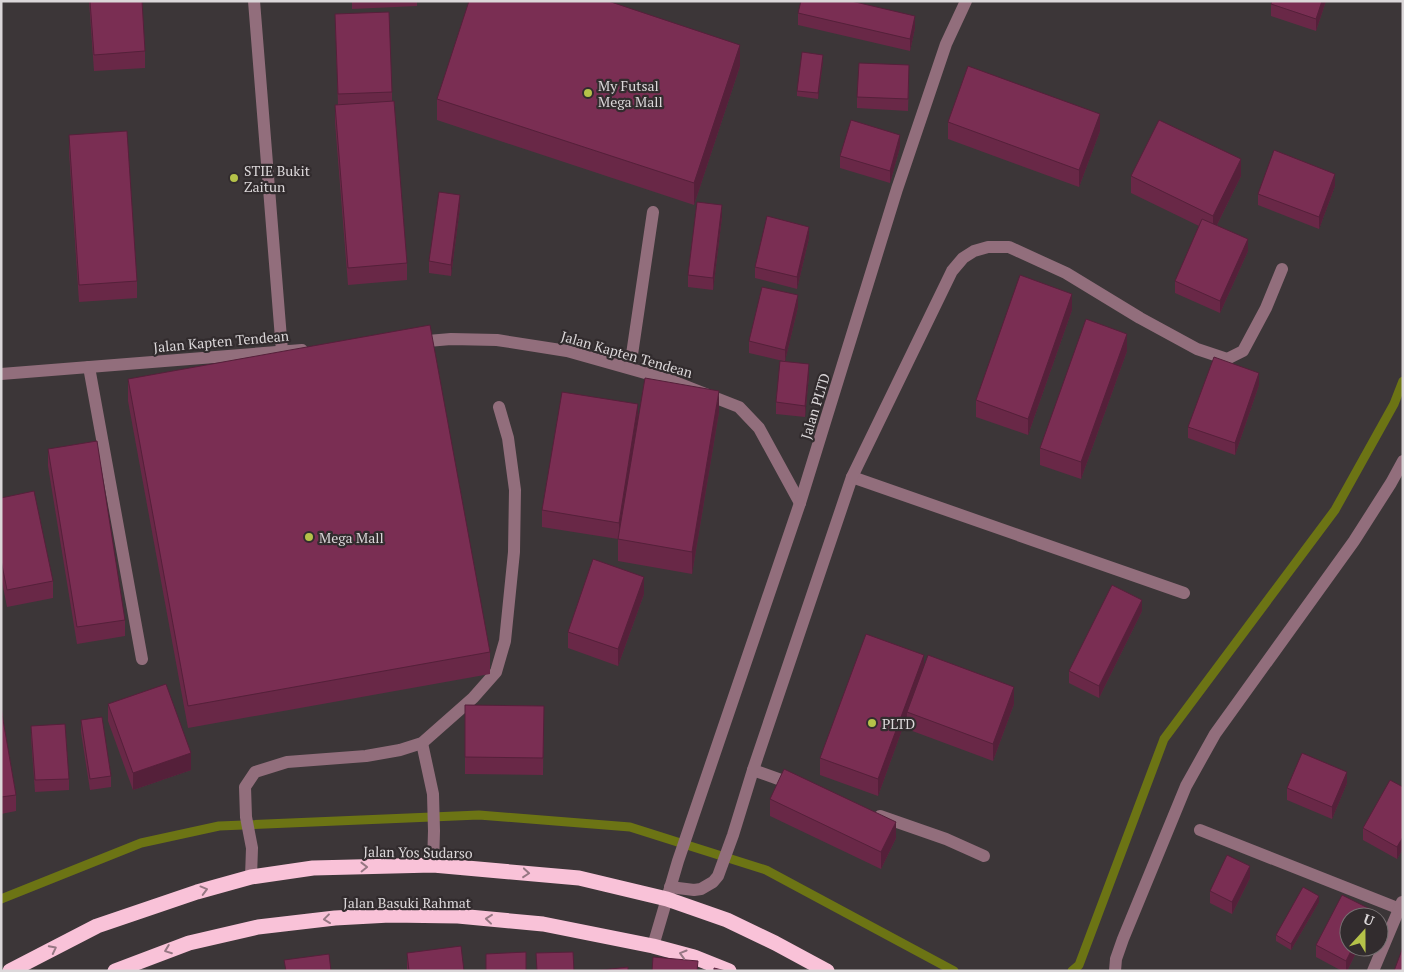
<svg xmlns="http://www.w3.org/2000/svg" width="1404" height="972" font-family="'PT Serif',serif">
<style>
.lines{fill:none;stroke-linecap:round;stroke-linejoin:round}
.stream{stroke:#6c7414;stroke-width:9}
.minor{stroke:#926e7c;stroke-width:12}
.highway{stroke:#f9c2d8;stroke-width:15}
.wall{fill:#692847}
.shaded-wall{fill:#55203a}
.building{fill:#7a2e53;stroke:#55203a}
.oneway{stroke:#967783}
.poi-dot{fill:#b5c249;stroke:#322c2e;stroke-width:2}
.labels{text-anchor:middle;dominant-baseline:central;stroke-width:4.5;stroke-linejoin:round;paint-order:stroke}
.poi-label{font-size:14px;fill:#dbd7d9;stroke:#322c2e;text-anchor:start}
.street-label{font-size:14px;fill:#dbd7d9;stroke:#322c2e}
</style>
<rect width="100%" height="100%" fill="#3c3638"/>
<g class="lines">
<!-- stream -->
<g class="stream">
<polyline points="1,899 141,843 219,826 479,815 630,827 766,870 954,971"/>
<polyline points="1072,971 1079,965 1164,739 1335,510 1394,404 1403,381"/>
</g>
<!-- minor -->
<g class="minor">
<polyline points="254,1 282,351"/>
<polyline points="416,342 451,339 497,340 567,351 670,380 739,407 759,428 800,503"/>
<polyline points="89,367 142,659"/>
<polyline points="630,368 653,212"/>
<polyline points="1,374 302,350"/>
<polyline points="852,477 1184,593"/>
<polyline points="422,743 433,794 434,831 433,865"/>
<polyline points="753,770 795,785"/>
<polyline points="880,816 946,839 984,856"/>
<polyline points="1200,830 1400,909"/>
<polyline points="251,877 252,848 246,817 245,787 255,772 287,762 366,756 400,750 422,743 473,698 496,672 505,641 514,552 515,490 508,438 499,407"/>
<polyline points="670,887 694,890 701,889 713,882 718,876 733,835 753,770 852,477 952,271 963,258 974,251 988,247 1009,247 1066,273 1140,318 1197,349 1227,359 1243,351 1266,308 1282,269"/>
<polyline points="653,946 678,861 800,503 897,189 946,44 966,1"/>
<polyline points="1115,971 1116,959 1123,939 1186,786 1215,734 1354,541 1391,483 1403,461"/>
<polyline points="1373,971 1402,902"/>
</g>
<!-- highway -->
<g class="highway">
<polyline points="10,971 97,926 197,892 251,877 313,868 433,865 579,878 667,899 727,920 775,943 827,971"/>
<polyline points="115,971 189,943 258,927 335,918 390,915 458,916 543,924 653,946 694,957 729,971"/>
</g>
</g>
<!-- wall -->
<g class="wall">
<polygon points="89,1 142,1 145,51 145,68 94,71"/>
<polygon points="352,1 417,1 417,6 352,9"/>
<polygon points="1272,1 1326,1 1316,31 1271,16 1271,4"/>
<polygon points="798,13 915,28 910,51 798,25"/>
<polygon points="335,14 392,92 392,101 407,263 407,280 348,285 335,122 335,105 338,105"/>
<polygon points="823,61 818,99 797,96 797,91"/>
<polygon points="740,66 694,205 437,120 437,99"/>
<polygon points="909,77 908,111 857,108 857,97"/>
<polygon points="948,122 1100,131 1079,187 948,139"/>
<polygon points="69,135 137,281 137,298 79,302 69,152"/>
<polygon points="900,147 890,183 840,168 840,156"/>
<polygon points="1131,176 1241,176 1217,225 1248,251 1220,313 1175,293 1175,281 1199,226 1131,193"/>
<polygon points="1335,186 1319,229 1258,205 1258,194"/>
<polygon points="460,207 451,276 429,273 429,261"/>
<polygon points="722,217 713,290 688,287 688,275"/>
<polygon points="809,238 797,289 755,278 755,267"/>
<polygon points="798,307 785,361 809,375 805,417 776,414 776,402 783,361 749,353 749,341"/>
<polygon points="1072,310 1028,435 976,417 976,400"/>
<polygon points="1127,351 1081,479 1040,465 1040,448"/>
<polygon points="128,379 490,652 490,674 188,728 128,401"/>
<polygon points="1259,385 1235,455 1188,438 1188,427"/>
<polygon points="719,412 692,574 618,561 618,539 542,527 542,510 638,421"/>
<polygon points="48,449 125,620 125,636 77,644 48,466"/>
<polygon points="1,498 53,581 53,598 7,607 1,577"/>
<polygon points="644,594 618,666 568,648 568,632"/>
<polygon points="1142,611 1099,698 1069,683 1069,671"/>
<polygon points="924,667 1014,704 993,761 907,729 907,716 878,796 820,775 820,758"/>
<polygon points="108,704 191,770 133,790 108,721"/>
<polygon points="465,705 544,706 543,775 465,774"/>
<polygon points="1,708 16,795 16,811 1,814"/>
<polygon points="81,720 111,776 111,787 90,790 81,732"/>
<polygon points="31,726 69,779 69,790 35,792 31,738"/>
<polygon points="1347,783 1332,819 1287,800 1287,788"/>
<polygon points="1403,787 1403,849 1397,859 1363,840 1363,828"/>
<polygon points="770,799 896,838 881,869 770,816"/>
<polygon points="1250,878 1232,914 1210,903 1210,891"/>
<polygon points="1319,902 1291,950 1276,941 1276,935"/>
<polygon points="1372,917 1349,947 1359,947 1347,971 1342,971 1316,957 1316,945"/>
<polygon points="407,953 464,971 407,971"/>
</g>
<!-- shaded-wall -->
<g class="shaded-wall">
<polygon points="1322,1 1326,1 1316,31 1316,19"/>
<polygon points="915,16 915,28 910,51 910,39"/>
<polygon points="740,45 740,66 694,205 694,183"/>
<polygon points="823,55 823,61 818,99 818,93"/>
<polygon points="1100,114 1100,131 1079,187 1079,170"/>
<polygon points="900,135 900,147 890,183 890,171"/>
<polygon points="1241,159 1241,176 1213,233 1213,216"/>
<polygon points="1335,174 1335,186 1319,229 1319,217"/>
<polygon points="460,195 460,207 451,276 451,265"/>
<polygon points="722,205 722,217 713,290 713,278"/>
<polygon points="809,227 809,238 797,289 797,277"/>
<polygon points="1248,239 1248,251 1220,313 1220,301"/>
<polygon points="1072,294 1072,310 1028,435 1028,419"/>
<polygon points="798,295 798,307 785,361 785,350"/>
<polygon points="1127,334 1127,351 1081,479 1081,462"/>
<polygon points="809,364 809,375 805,417 805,406"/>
<polygon points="1259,373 1259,385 1235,455 1235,443"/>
<polygon points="719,391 719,412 692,574 692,552"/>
<polygon points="638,404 638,421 619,540 619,523"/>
<polygon points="644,577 644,594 618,666 618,649"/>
<polygon points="1142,600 1142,611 1099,698 1099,686"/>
<polygon points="924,655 924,672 907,712 907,716 878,796 878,779"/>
<polygon points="1014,687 1014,704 993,761 993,744"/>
<polygon points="191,753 191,770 133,790 133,773"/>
<polygon points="1347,772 1347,783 1332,819 1332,807"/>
<polygon points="896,822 896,838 881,869 881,852"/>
<polygon points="1403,837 1403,849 1397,859 1397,847"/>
<polygon points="1250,866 1250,878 1232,914 1232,902"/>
<polygon points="1319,896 1319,902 1291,950 1291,944"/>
<polygon points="1372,910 1372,917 1369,917"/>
<polygon points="1353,947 1359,947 1347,971 1346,971 1346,961"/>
</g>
<!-- building -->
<g class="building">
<polygon points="90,1 142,1 145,51 94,55"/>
<polygon points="469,1 608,1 740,45 694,183 437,99"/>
<polygon points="801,1 851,1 915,16 910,39 798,13"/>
<polygon points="1272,1 1322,1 1316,19 1271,4"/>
<polygon points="389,12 392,92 338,94 335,14"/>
<polygon points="802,52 823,55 818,93 797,91"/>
<polygon points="859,63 909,65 908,99 857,97"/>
<polygon points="968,66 1100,114 1079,170 948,122"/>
<polygon points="394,101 407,263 348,268 335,105"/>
<polygon points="851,120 900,135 890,171 840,156"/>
<polygon points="1159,120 1241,159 1213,216 1131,176"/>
<polygon points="127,131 137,281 79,285 69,135"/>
<polygon points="1274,150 1335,174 1319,217 1258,194"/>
<polygon points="439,192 460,195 451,265 429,261"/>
<polygon points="697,202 722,205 713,278 688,275"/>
<polygon points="767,216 809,227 797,277 755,267"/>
<polygon points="1202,219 1248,239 1220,301 1175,281"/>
<polygon points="1020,275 1072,294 1028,419 976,400"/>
<polygon points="762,287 798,295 785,350 749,341"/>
<polygon points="1086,319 1127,334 1081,462 1040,448"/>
<polygon points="430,325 490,652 188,706 128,379"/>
<polygon points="1214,357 1259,373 1235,443 1188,427"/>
<polygon points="780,361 809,364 805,406 776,402"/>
<polygon points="645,378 719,391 692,552 618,539"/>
<polygon points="562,392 638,404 619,523 542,510"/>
<polygon points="97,441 125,620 77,627 48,449"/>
<polygon points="34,491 53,581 7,590 1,560 1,498"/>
<polygon points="593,559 644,577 618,649 568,632"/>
<polygon points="1112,585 1142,600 1099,686 1069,671"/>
<polygon points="866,634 924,655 878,779 820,758"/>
<polygon points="928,655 1014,687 993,744 907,712"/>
<polygon points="166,684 191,753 133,773 108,704"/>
<polygon points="465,705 544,706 543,758 465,757"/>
<polygon points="1,708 16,795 1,797"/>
<polygon points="102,717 111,776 90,779 81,720"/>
<polygon points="65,724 69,779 35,780 31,726"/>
<polygon points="1302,753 1347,772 1332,807 1287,788"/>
<polygon points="784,769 896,822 881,852 770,799"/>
<polygon points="1390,780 1403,787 1403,837 1397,847 1363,828"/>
<polygon points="1227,855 1250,866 1232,902 1210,891"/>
<polygon points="1303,887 1319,896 1291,944 1276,935"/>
<polygon points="1342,895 1372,910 1369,917 1349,917 1349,947 1353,947 1346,961 1316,945"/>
<polygon points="461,946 464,971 409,971 407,953"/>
<polygon points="1403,947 1403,971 1394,971"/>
<polygon points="526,952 526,971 486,971 486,954"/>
<polygon points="573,952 574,971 537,971 536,953"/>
<polygon points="329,954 331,971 286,971 284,960"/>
<polygon points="653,957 698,961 697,971 652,971"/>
<polygon points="628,967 628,971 593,971"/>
<polygon points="714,968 726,971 714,971"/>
<polygon points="390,970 390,971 374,971"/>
</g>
<!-- one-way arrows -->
<defs><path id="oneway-chevron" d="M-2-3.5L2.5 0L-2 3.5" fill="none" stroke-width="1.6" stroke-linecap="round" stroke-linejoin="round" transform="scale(1.25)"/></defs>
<g class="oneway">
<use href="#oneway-chevron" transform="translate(364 867) rotate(-1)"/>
<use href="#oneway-chevron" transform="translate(526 873) rotate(5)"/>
<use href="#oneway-chevron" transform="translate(204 890) rotate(-15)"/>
<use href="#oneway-chevron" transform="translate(327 919) rotate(173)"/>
<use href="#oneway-chevron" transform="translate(489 919) rotate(-174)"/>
<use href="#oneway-chevron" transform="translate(53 949) rotate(-27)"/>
<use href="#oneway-chevron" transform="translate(168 950) rotate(159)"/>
<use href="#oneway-chevron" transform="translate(683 954) rotate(-164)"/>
</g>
<!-- markers -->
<g class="poi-dot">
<circle cx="588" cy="93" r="5"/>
<circle cx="234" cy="178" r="5"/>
<circle cx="309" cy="537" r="5"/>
<circle cx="872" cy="723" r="5"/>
</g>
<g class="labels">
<!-- poi labels -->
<g class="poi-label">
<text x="598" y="85">My Futsal<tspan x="598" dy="16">Mega Mall</tspan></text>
<text x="244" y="170">STIE Bukit<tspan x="244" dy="16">Zaitun</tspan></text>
<text x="319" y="537">Mega Mall</text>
<text x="882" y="723">PLTD</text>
</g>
<!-- street labels -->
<g class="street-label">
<text transform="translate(221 341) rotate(-5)">Jalan Kapten Tendean</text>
<text transform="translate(627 354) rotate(16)">Jalan Kapten Tendean</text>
<text transform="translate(815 406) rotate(-73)">Jalan PLTD</text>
<text transform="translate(418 852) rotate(1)">Jalan Yos Sudarso</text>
<text x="407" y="902">Jalan Basuki Rahmat</text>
</g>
</g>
<!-- border -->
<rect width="1404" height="972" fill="none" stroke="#dbd7d9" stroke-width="5"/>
<!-- north arrow -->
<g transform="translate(1364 932) rotate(21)"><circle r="24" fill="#322c2e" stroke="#767072"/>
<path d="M0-4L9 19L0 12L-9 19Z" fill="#b5c249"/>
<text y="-8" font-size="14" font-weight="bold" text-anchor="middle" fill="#dbd7d9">U</text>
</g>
</svg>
